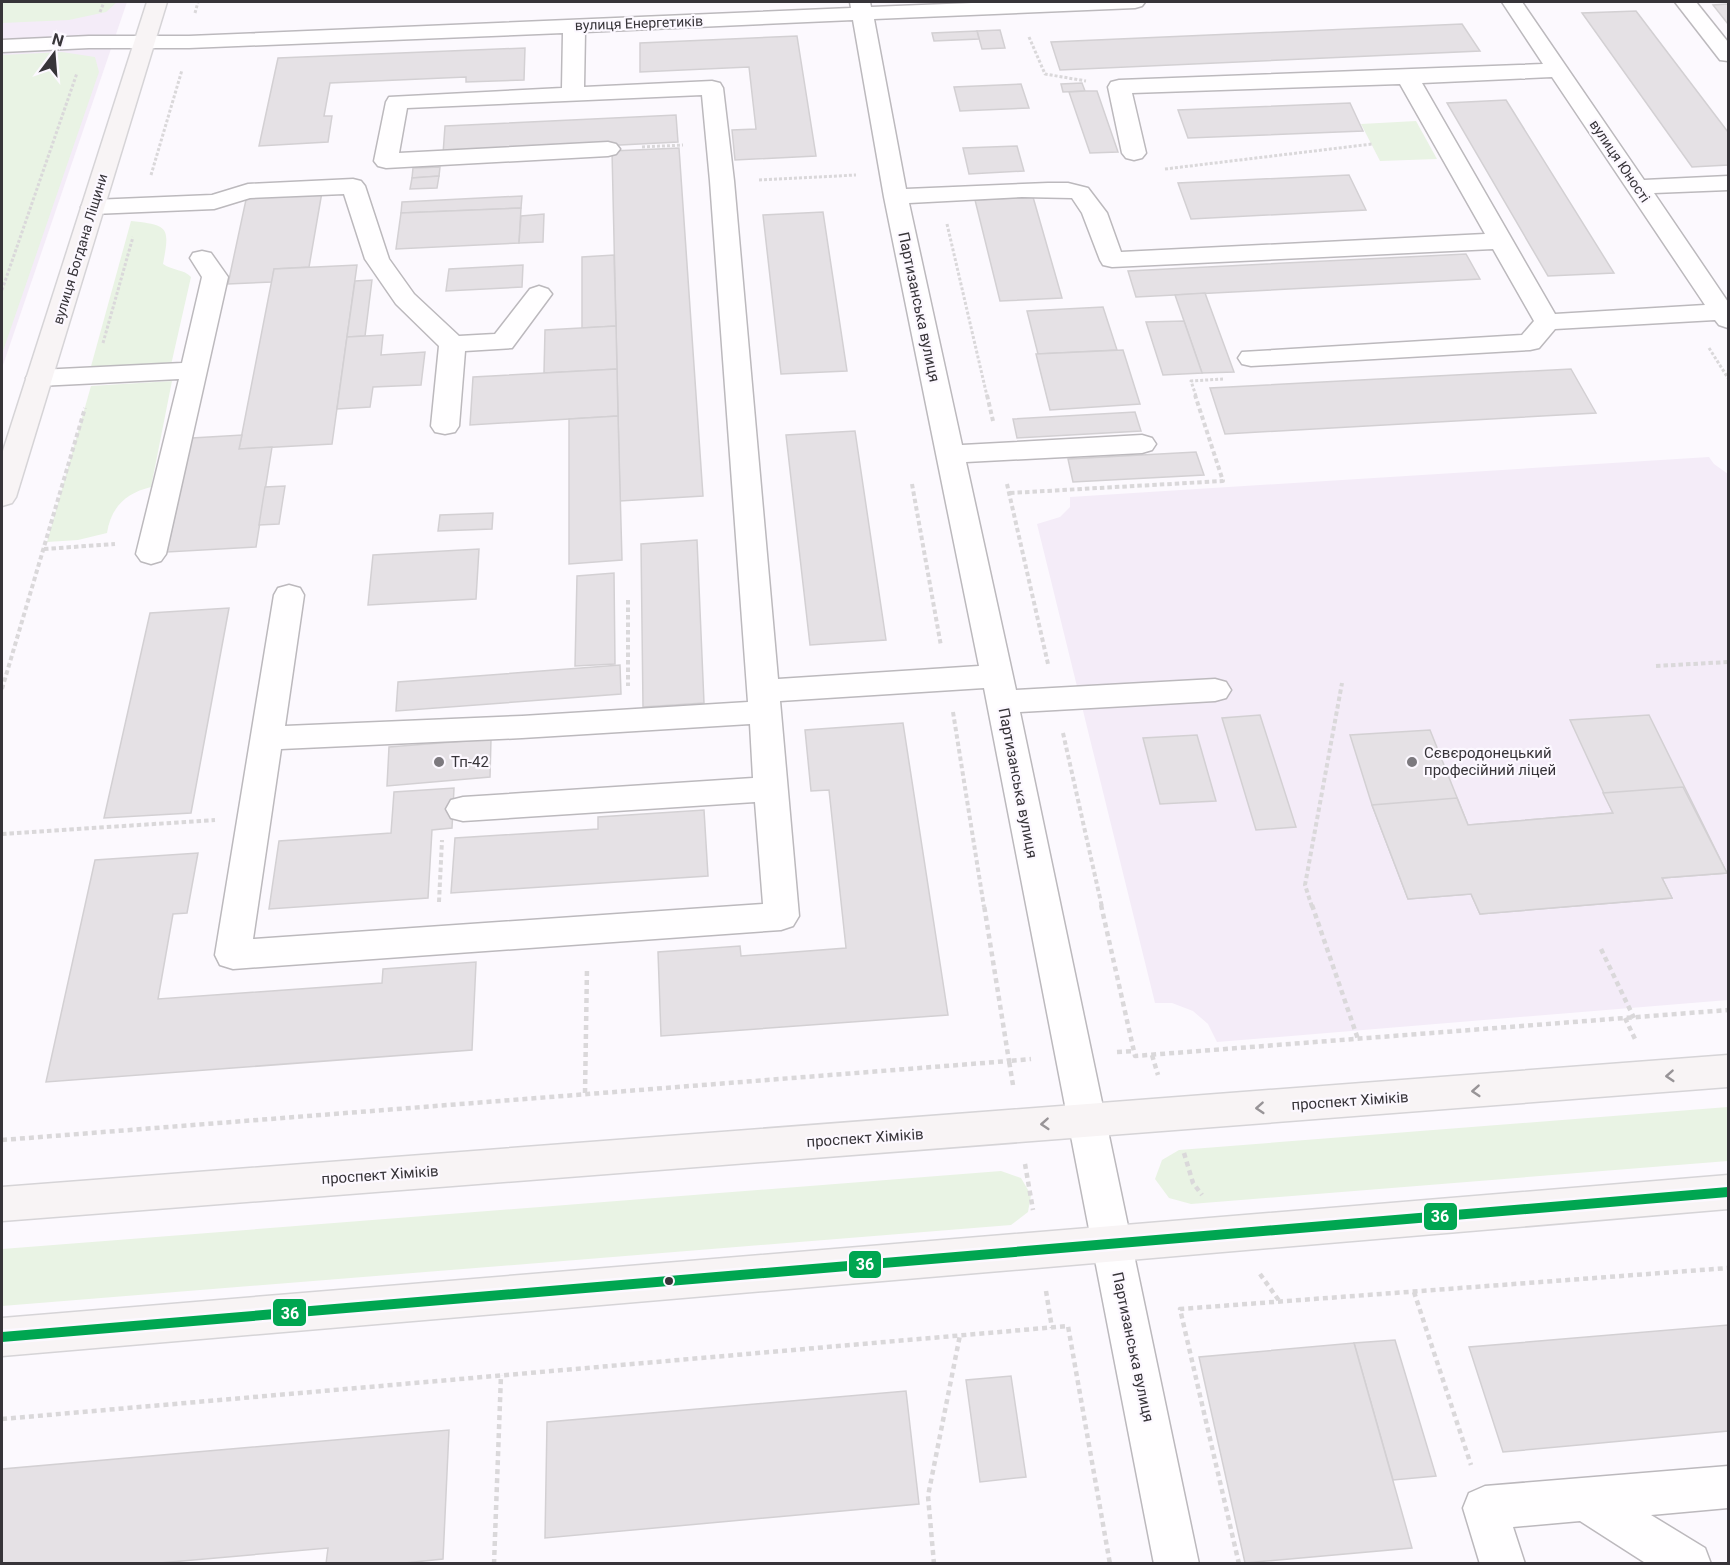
<svg xmlns="http://www.w3.org/2000/svg" width="1730" height="1565" font-family="Roboto,sans-serif">
<style>
.built{fill:#f4ecf8}
.green{fill:#e9f3e4}
.building{fill:#e5e1e5;stroke:#d3d0d3;stroke-width:1.5}
.lines{fill:none;stroke-linecap:round;stroke-linejoin:round}
.minor-casing{stroke:#bcb9bd;stroke-width:3}
.major-casing{stroke:#d6d4d7;stroke-width:3}
.path-far2{stroke:#dad8da;stroke-width:3;stroke-dasharray:3 2;stroke-linecap:butt}
.path-far1{stroke:#dad8da;stroke-width:4;stroke-dasharray:4.5 3;stroke-linecap:butt}
.path{stroke:#dad8da;stroke-width:4.5;stroke-dasharray:5 4;stroke-linecap:butt}
.minor{fill:#fffeff;fill-rule:evenodd}
.major{fill:#f8f4f5;fill-rule:evenodd}
.bus-1-casing{stroke:#fcf8ff;stroke-width:5}
.bus-1{fill:#00a651;fill-rule:evenodd}
.oneway{stroke:#989497}
.poi-dot{fill:#7c797e;stroke:#fcf8ff;stroke-width:2}
.bus-dot{fill:#373439;stroke:#fcf8ff;stroke-width:2}
.labels{text-anchor:middle;dominant-baseline:central;stroke-width:4.5;stroke-linejoin:round;paint-order:stroke}
.far-street-label{font-size:14px;fill:#373439;stroke:#fcf8ff}
.street-label{font-size:15px;fill:#373439;stroke:#fcf8ff}
.poi-label{font-size:15px;fill:#373439;stroke:#fcf8ff;text-anchor:start}
.line-badge{stroke:#fcf8ff;stroke-width:2}
.badge-label{font-size:16px;text-anchor:middle;font-weight:bold;fill:#fff}
</style>
<rect width="100%" height="100%" fill="#fcf9fe"/>
<!-- built -->
<g class="built">
<polygon points="2,2 127,2 2,368"/>
<polygon points="1709,457 1714,464 1728,474 1728,1000 1217,1042 1208,1024 1193,1011 1172,1003 1155,1003 1037,524 1060,517 1070,507 1070,497"/>
</g>
<!-- green -->
<g class="green">
<polygon points="2,2 117,2 106,12 69,20 2,23"/>
<polygon points="62,52 95,57 99,72 2,354 2,55"/>
<polygon points="1416,121 1437,159 1380,161 1361,124"/>
<path d="M131 221C169 225 170 227 163 264 173 271 184 269 191 277L171 365 90 370Z"/>
<path d="M172 381 151 487C126 493 111 507 107 533L78 540 47 542 91 386Z"/>
<polygon points="1728,1107 1728,1161 1191,1204 1169,1198 1155,1179 1162,1160 1179,1150"/>
<polygon points="1001,1171 1021,1178 1031,1195 1028,1212 1011,1225 2,1306 2,1249"/>
</g>
<!-- building -->
<g class="building">
<polygon points="1728,4 1728,24 1713,5"/>
<polygon points="1636,11 1728,132 1728,165 1692,167 1582,13"/>
<polygon points="1462,24 1480,51 1060,70 1051,42"/>
<polygon points="1000,30 1005,48 982,49 977,31"/>
<polygon points="977,31 979,39 934,41 932,33"/>
<polygon points="797,36 816,156 735,160 732,130 756,129 749,67 640,72 640,43"/>
<polygon points="525,48 524,80 466,82 466,77 330,83 324,116 332,116 328,142 259,146 278,58"/>
<polygon points="1082,83 1085,91 1063,92 1061,84"/>
<polygon points="1021,84 1029,108 960,111 954,87"/>
<polygon points="1085,91 1097,91 1118,152 1090,153 1069,92"/>
<polygon points="1506,100 1614,273 1548,276 1447,103"/>
<polygon points="1350,103 1363,131 1188,138 1178,110"/>
<polygon points="676,115 678,142 443,154 445,126"/>
<polygon points="1017,146 1024,171 969,174 963,148"/>
<polygon points="679,148 703,496 620,501 612,151"/>
<polygon points="440,167 439,176 412,178 413,168"/>
<polygon points="1349,175 1366,210 1191,219 1178,183"/>
<polygon points="439,176 437,188 410,189 412,178"/>
<polygon points="322,192 309,267 274,269 272,282 228,284 247,195"/>
<polygon points="522,196 521,208 401,213 402,202"/>
<polygon points="1033,197 1062,298 1000,301 975,200"/>
<polygon points="521,208 519,243 396,249 401,213"/>
<polygon points="823,212 847,371 781,374 763,215"/>
<polygon points="544,214 543,242 519,243 521,216"/>
<polygon points="1466,254 1480,279 1136,297 1128,271"/>
<polygon points="614,255 616,326 582,328 582,257"/>
<polygon points="357,265 332,444 239,449 274,269"/>
<polygon points="523,265 522,287 446,291 449,269"/>
<polygon points="372,280 365,336 347,337 355,281"/>
<polygon points="1205,293 1234,372 1202,373 1175,295"/>
<polygon points="1103,307 1117,350 1038,354 1027,311"/>
<polygon points="1184,321 1202,373 1163,375 1146,322"/>
<polygon points="616,326 617,369 544,373 545,330"/>
<polygon points="383,335 381,355 425,352 421,385 373,387 370,407 337,409 347,337"/>
<polygon points="1123,350 1140,404 1050,410 1036,354"/>
<polygon points="617,369 618,416 470,425 473,377"/>
<polygon points="1571,369 1596,413 1225,434 1210,388"/>
<polygon points="1135,412 1141,431 1017,438 1013,419"/>
<polygon points="618,416 622,560 569,564 569,419"/>
<polygon points="855,431 886,640 810,645 786,435"/>
<polygon points="242,435 239,449 272,447 256,547 167,552 192,438"/>
<polygon points="1196,452 1204,475 1073,482 1068,459"/>
<polygon points="285,486 279,524 259,525 265,487"/>
<polygon points="493,513 492,529 438,531 440,515"/>
<polygon points="697,540 704,703 643,707 641,544"/>
<polygon points="479,549 476,599 368,605 373,555"/>
<polygon points="614,573 615,664 575,666 577,576"/>
<polygon points="229,608 191,813 104,818 150,613"/>
<polygon points="620,665 621,694 396,711 398,682"/>
<polygon points="1260,715 1296,827 1256,830 1222,718"/>
<polygon points="1649,715 1727,873 1662,878 1672,898 1480,914 1471,894 1408,899 1372,805 1350,735 1430,730 1468,825 1613,813 1570,720"/>
<polygon points="903,723 948,1015 661,1036 658,952 740,946 741,956 846,948 829,790 811,791 805,730"/>
<polygon points="1197,735 1216,801 1160,804 1143,738"/>
<polygon points="491,739 490,777 387,786 389,747"/>
<polygon points="1683,787 1727,873 1662,878 1672,898 1480,914 1471,894 1408,899 1372,805 1457,798 1468,825 1613,813 1603,793"/>
<polygon points="454,788 452,828 432,830 428,898 269,909 279,841 391,833 394,792"/>
<polygon points="704,810 708,876 451,893 455,838 598,829 598,817"/>
<polygon points="198,853 187,913 173,914 158,999 382,983 383,969 476,962 472,1050 46,1082 95,860"/>
<polygon points="1728,1325 1728,1431 1590,1444 1503,1452 1469,1347"/>
<polygon points="1395,1340 1436,1476 1393,1480 1354,1343"/>
<polygon points="1354,1343 1412,1548 1245,1563 1199,1357"/>
<polygon points="1011,1376 1026,1477 980,1482 966,1380"/>
<polygon points="906,1391 919,1504 545,1538 547,1422"/>
<polygon points="449,1430 443,1559 395,1564 326,1564 328,1548 148,1564 2,1564 2,1469"/>
</g>
<g class="lines">
<!-- minor casing -->
<g class="minor-casing">
<g id="minor">
<path d="M850 2H870L871 7 997 2H1145L1142 6 1135 8 874 19 906 189 1048 183H1068L1088 188 1107 213 1121 252 1485 234 1400 84 1132 93 1146 153 1142 158 1134 160 1126 158 1122 153 1108 87 1111 82 1119 80 1543 64 1502 2H1522L1644 180 1728 176V190L1654 193 1728 302V328L1719 325 1715 320 1555 329 1539 348 1530 350 1251 366 1242 364 1238 358 1242 352 1522 335 1534 321 1493 249 1112 267 1103 265 1100 260 1082 213 1072 198 1022 197 909 203 962 445 1142 435 1152 438 1156 444 1152 450 1142 453 966 462 1016 690 1215 679 1226 682 1231 690 1226 698 1215 701 1020 712 1199 1564H1154L984 688 780 701 799 916 793 926 781 930 233 969 220 965 215 955 274 595 278 588 289 585 300 588 304 595 285 726 522 716 748 702 710 181 702 95 407 108 399 153 608 142 616 144 620 149 616 154 608 156 386 168 378 166 374 161 386 102 389 97 562 88 563 33 189 48H89L2 52V40L89 36H189L851 8ZM853 20 884 197 979 666 778 679 734 181 723 88 720 83 712 81 584 87 585 32ZM1552 77 1705 305 1555 314 1422 83ZM750 724 753 778 463 797 451 800 446 809 451 818 463 821 755 802 763 904 253 939 281 749 522 738Z"/>
<polygon points="1675,2 1696,2 1728,42 1728,61 1720,60"/>
<polygon points="353,179 361,181 365,186 389,259 414,294 459,336 495,334 530,289 539,286 548,289 552,294 512,348 465,351 459,426 455,432 445,434 435,432 431,426 439,346 396,304 365,259 344,194 250,198 214,209 93,214 84,212 81,207 84,202 93,200 212,195 248,184"/>
<polygon points="202,251 211,253 228,277 166,554 161,561 151,564 141,561 136,554 179,379 39,386 30,384 26,378 30,372 39,370 182,363 202,277 190,258 193,253"/>
<polygon points="1728,1466 1728,1508 1651,1515 1705,1548 1711,1564 1647,1564 1580,1521 1513,1527 1525,1564 1480,1564 1463,1508 1469,1493 1485,1486"/>
</g>
</g>
<!-- major casing -->
<g class="major-casing">
<g id="major">
<polygon points="147,2 167,2 16,497 12,503 2,506 2,454"/>
<polygon points="1728,1055 1728,1087 2,1221 2,1187"/>
<polygon points="1728,1175 1728,1209 2,1356 2,1318"/>
</g>
</g>
<!-- path-far2 -->
<g class="path-far2">
<polyline points="100,12 104,2"/>
<polyline points="195,13 198,2"/>
<polyline points="1029,37 1045,74 1086,81"/>
<polyline points="642,147 683,145"/>
<polyline points="1165,169 1372,144"/>
<polyline points="151,175 182,70"/>
<polyline points="759,180 856,175"/>
<polyline points="947,224 987,396"/>
<polyline points="2,290 77,73"/>
<polyline points="103,343 133,237"/>
<polyline points="1709,348 1728,378"/>
<polyline points="1196,396 1191,381 1223,379"/>
</g>
<!-- path-far1 -->
<g class="path-far1">
<polyline points="987,395 993,421"/>
<polyline points="912,484 941,646"/>
<polyline points="1007,484 1048,664"/>
<polyline points="1010,493 1223,481 1195,395"/>
<polyline points="44,549 115,544"/>
<polyline points="628,600 628,686"/>
<polyline points="1656,666 1728,662"/>
<polyline points="2,689 85,408"/>
<polyline points="953,712 984,907"/>
<polyline points="1063,733 1102,907"/>
<polyline points="2,834 215,820"/>
<polyline points="439,902 442,840"/>
<polyline points="1312,907 1305,885 1342,683"/>
</g>
<!-- path -->
<g class="path">
<polyline points="1101,905 1135,1056 1728,1010"/>
<polyline points="1312,905 1358,1039"/>
<polyline points="1601,949 1634,1018"/>
<polyline points="1625,1018 1635,1039"/>
<polyline points="1117,1052 1134,1051"/>
<polyline points="1152,1055 1158,1075"/>
<polyline points="1013,1085 1009,1061 1031,1059"/>
<polyline points="585,1093 587,968"/>
<polyline points="2,1140 1009,1061 984,905"/>
<polyline points="1184,1153 1193,1183 1202,1195"/>
<polyline points="1025,1164 1033,1210"/>
<polyline points="1260,1274 1280,1302"/>
<polyline points="1046,1291 1052,1328"/>
<polyline points="1414,1292 1471,1465"/>
<polyline points="2,1419 1068,1326 1110,1564"/>
<polyline points="494,1564 501,1375"/>
<polyline points="934,1564 928,1496 960,1335"/>
<polyline points="1239,1564 1180,1309 1728,1268"/>
</g>
<!-- minor -->
<use href="#minor" class="minor"/>
<!-- major -->
<use href="#major" class="major"/>
<!-- bus-1 casing -->
<g class="bus-1-casing">
<polygon id="bus-1" points="1728,1187 1728,1197 2,1342 2,1332"/>
</g>
<!-- bus-1 -->
<use href="#bus-1" class="bus-1"/>
</g>
<!-- one-way arrows -->
<defs><path id="oneway-chevron" d="M-2-3.5L2.5 0L-2 3.5" fill="none" stroke-width="1.6" stroke-linecap="round" stroke-linejoin="round" transform="scale(1.5)"/></defs>
<g class="oneway">
<use href="#oneway-chevron" transform="translate(1670 1076) rotate(176)"/>
<use href="#oneway-chevron" transform="translate(1476 1091) rotate(176)"/>
<use href="#oneway-chevron" transform="translate(1260 1108) rotate(176)"/>
<use href="#oneway-chevron" transform="translate(1045 1124) rotate(176)"/>
</g>
<!-- markers -->
<g class="poi-dot">
<circle cx="439" cy="762" r="6"/>
<circle cx="1412" cy="762" r="6"/>
</g>
<circle class="bus-dot" cx="669" cy="1281" r="5"/>
<g class="labels">
<!-- far-street labels -->
<g class="far-street-label">
<text transform="translate(639 23) rotate(-2)">вулиця Енергетиків</text>
<text transform="translate(1620 161) rotate(56)">вулиця Юності</text>
<text transform="translate(80 249) rotate(-73)">вулиця Богдана Ліщини</text>
</g>
<!-- street labels -->
<g class="street-label">
<text transform="translate(919 307) rotate(78)">Партизанська вулиця</text>
<text transform="translate(1018 783) rotate(79)">Партизанська вулиця</text>
<text transform="translate(1350 1101) rotate(-4)">проспект Хіміків</text>
<text transform="translate(865 1138) rotate(-4)">проспект Хіміків</text>
<text transform="translate(380 1175) rotate(-4)">проспект Хіміків</text>
<text transform="translate(1133 1347) rotate(78)">Партизанська вулиця</text>
</g>
<!-- poi labels -->
<g class="poi-label">
<text x="1424" y="753">Сєвєродонецький<tspan x="1424" dy="17">професійний ліцей</tspan></text>
<text x="451" y="762">Тп-42</text>
</g>
</g>
<g class="line-badge">
<rect x="1423" y="1202" width="35" height="29" rx="6" fill="#00a651"/>
<rect x="848" y="1250" width="34" height="29" rx="6" fill="#00a651"/>
<rect x="272" y="1298" width="35" height="29" rx="6" fill="#00a651"/>
</g>
<g class="badge-label">
<text x="1440" y="1222">36</text>
<text x="865" y="1270">36</text>
<text x="290" y="1319">36</text>
</g>
<!-- border -->
<rect width="1730" height="1565" fill="none" stroke="#373439" stroke-width="6"/>
<!-- north arrow -->
<g transform="translate(54 54) rotate(16)" stroke="#fcf8ff" stroke-width="4.5" paint-order="stroke">
<path d="M0-4.5L10 22L0 15L-10 22Z" fill="#373439"/>
<text y="-9" font-size="16" font-weight="bold" text-anchor="middle" fill="#373439">N</text>
</g>
</svg>
